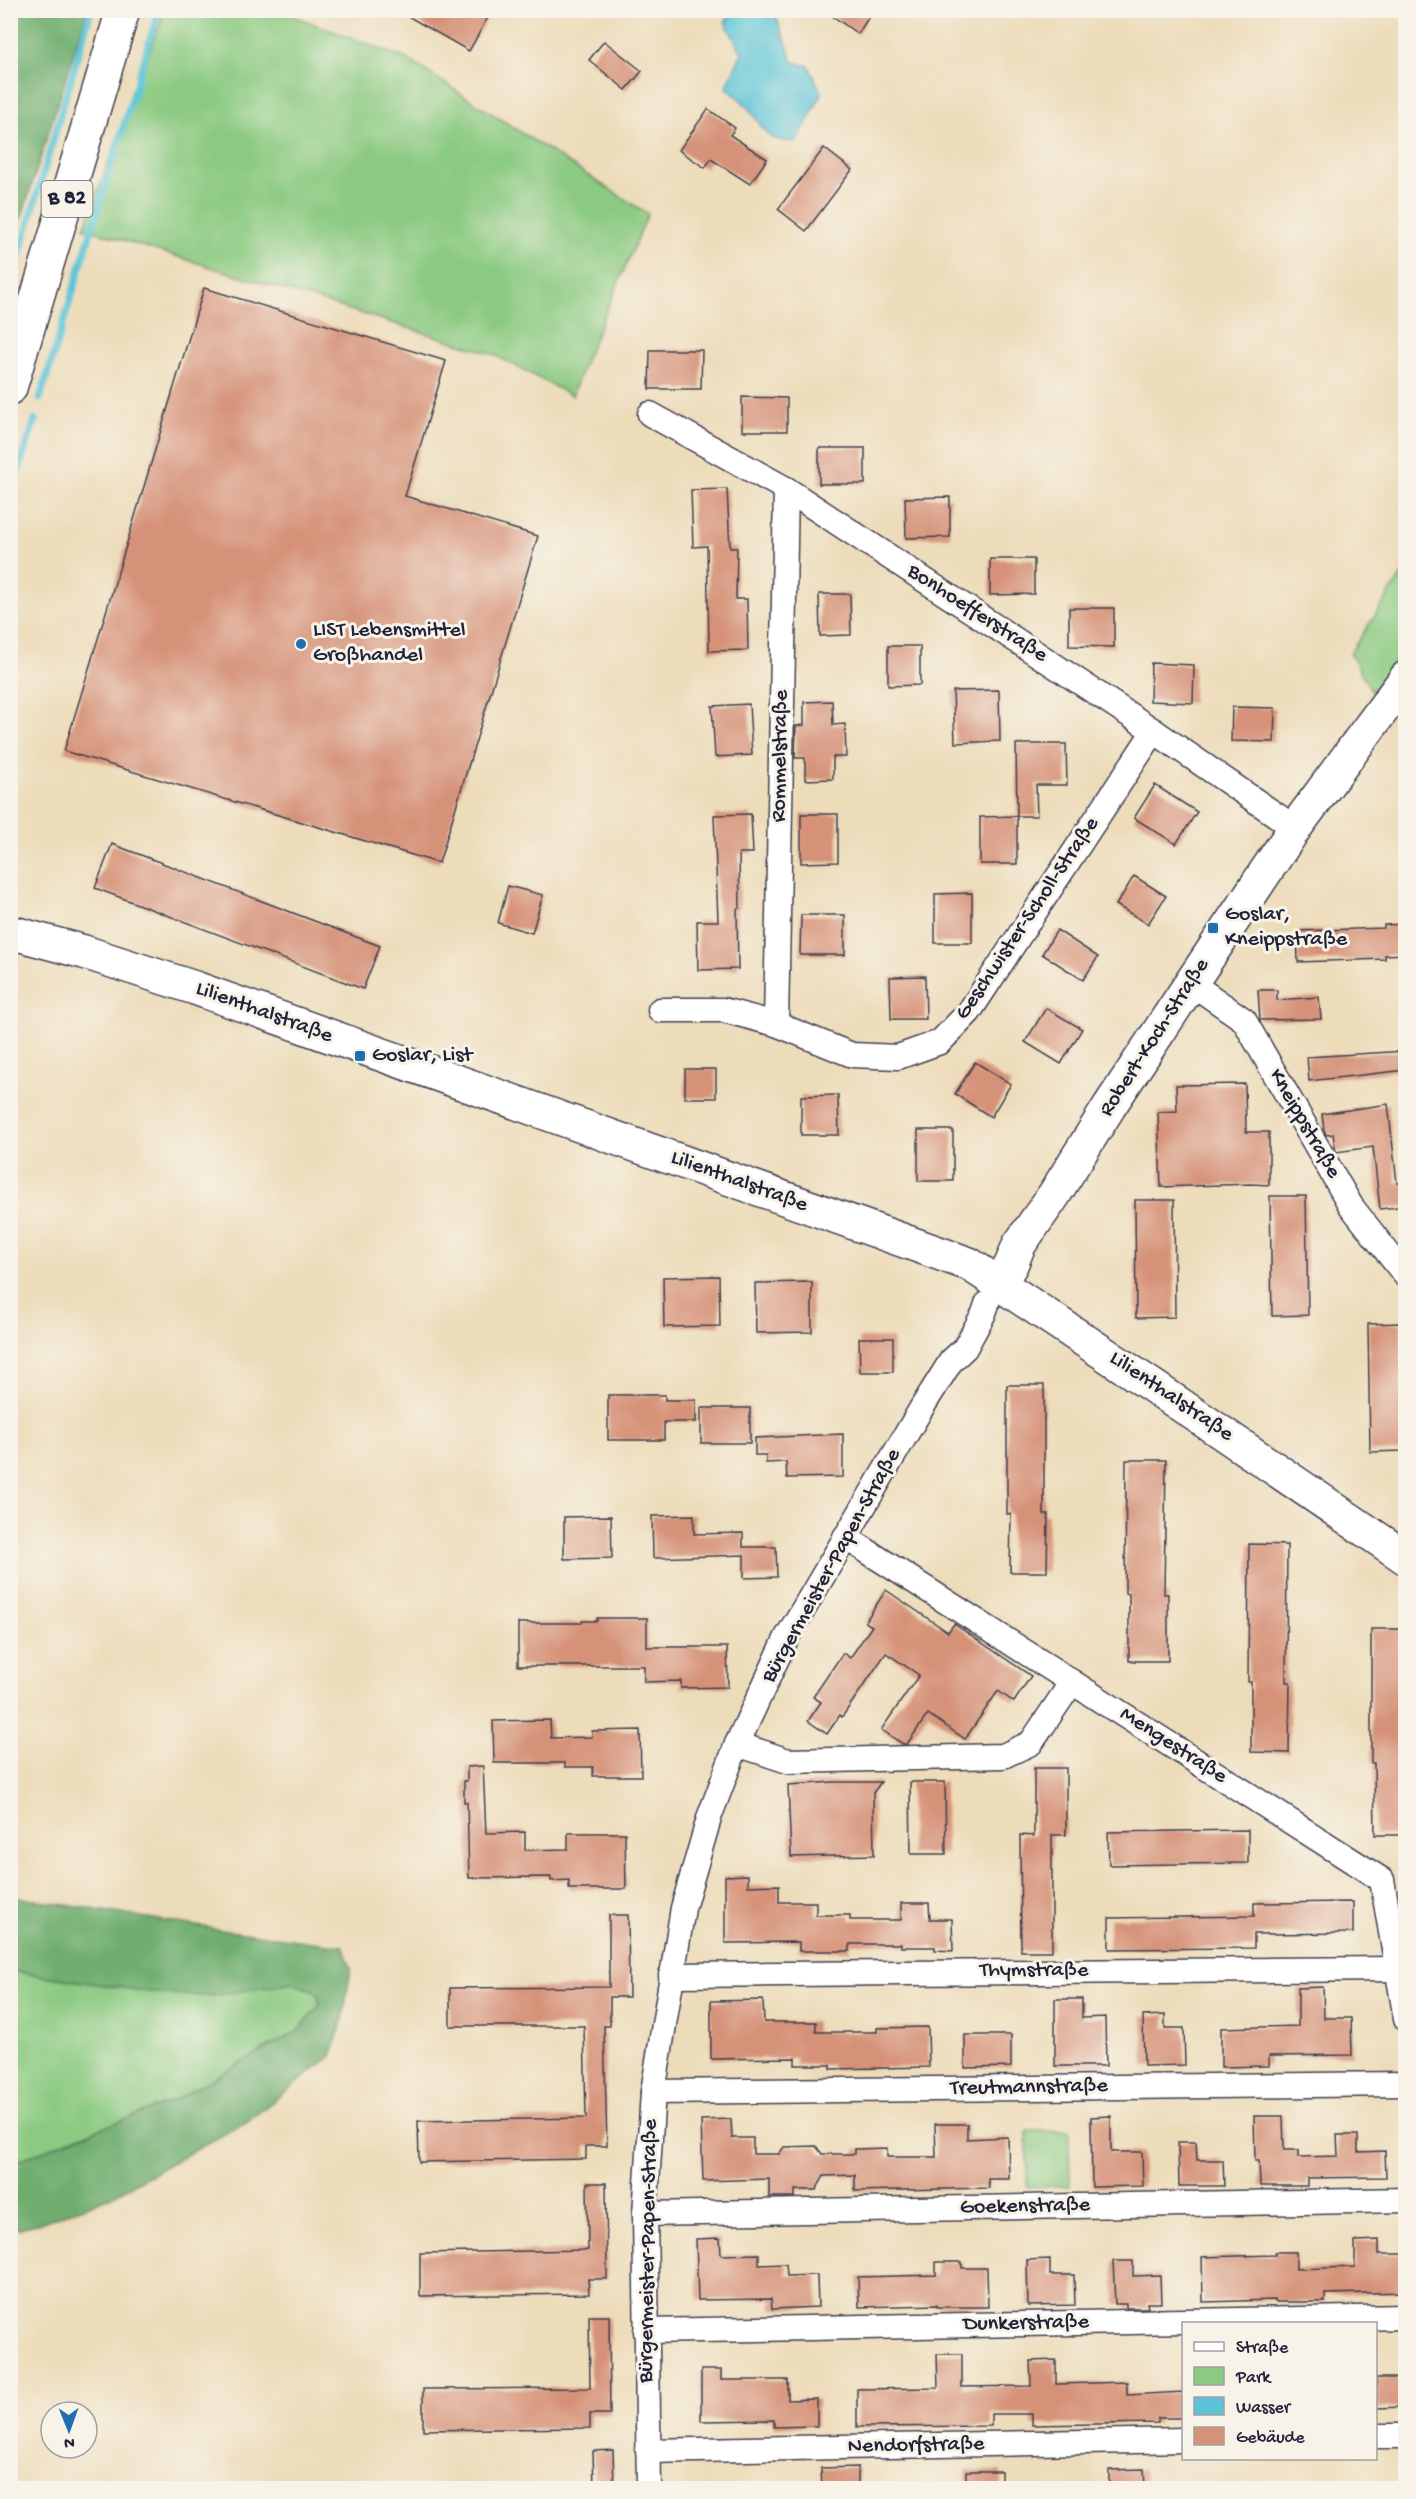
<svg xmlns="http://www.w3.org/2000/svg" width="1416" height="2499" font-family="'Gochi Hand',sans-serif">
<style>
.green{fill:#8bca81;stroke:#56765e;stroke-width:1.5}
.forest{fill:#70ae6f;stroke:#496855;stroke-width:1.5}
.water{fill:#5bc5d7;stroke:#3e7489;stroke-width:1.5}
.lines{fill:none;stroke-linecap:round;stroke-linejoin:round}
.stream{stroke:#5bc5d7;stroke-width:7}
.building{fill:#d69278}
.street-casing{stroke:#403e4e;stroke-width:27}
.secondary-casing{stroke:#403e4e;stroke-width:36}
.primary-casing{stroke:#403e4e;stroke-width:36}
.street{stroke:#fff;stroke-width:24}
.secondary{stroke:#fff;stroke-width:33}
.primary{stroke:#fff;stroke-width:33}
.poi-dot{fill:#1f6fb2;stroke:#f7f3e8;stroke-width:2}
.labels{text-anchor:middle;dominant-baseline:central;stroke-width:6;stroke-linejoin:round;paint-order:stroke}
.shield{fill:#f7f3e8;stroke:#62616f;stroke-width:1.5}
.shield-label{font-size:21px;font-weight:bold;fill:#22223b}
.street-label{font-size:22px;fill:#22223b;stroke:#f7f3e8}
.poi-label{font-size:22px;fill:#22223b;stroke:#f7f3e8;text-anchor:start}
</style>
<rect width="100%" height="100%" fill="#f7f3e8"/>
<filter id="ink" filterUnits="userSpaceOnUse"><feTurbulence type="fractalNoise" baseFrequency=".0167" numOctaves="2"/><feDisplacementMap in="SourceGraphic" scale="12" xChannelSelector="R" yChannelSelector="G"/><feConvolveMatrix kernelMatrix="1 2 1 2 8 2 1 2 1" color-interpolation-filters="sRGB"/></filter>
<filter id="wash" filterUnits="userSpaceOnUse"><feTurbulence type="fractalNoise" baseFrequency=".008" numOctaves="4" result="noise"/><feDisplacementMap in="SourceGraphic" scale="24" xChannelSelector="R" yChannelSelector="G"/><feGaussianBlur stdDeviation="1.35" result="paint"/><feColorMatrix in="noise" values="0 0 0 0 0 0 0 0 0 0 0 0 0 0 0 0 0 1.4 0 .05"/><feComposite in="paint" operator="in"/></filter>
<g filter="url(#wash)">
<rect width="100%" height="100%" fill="#eddcba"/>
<!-- green -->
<g class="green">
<polygon points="165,10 280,11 407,59 648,214 584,363 572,396 493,354 84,228"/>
<polygon points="1405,570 1405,649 1372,692 1350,653"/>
<polygon points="10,1971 164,1994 210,1996 294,1983 317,1993 320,2005 298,2031 173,2101 11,2163"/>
<polygon points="1027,2131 1069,2131 1070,2186 1027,2187"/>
</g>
<!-- forest -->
<g class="forest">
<polygon points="11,10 87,11 11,251 10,11"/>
<polygon points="10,1896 228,1931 343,1946 351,1968 343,2019 331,2056 246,2122 108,2198 37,2224 11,2230 11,2163 173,2101 298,2031 320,2005 317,1993 294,1983 210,1996 164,1994 11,1971"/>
</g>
<!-- water -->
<path class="water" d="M734 11H774L793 62 809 66 822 94 796 142C763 140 768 134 750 110 743 101 734 94 726 87L742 53 725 22Z"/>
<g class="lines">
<!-- stream -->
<g class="stream">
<polyline points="10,288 91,10"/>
<polyline points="40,399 159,10"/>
<polyline points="10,496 35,420"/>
</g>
</g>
<g id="blocks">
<!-- building -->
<g class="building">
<polygon points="397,10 492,10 469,51"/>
<polygon points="824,10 873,10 858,34"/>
<polygon points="604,41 642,71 626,90 589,60"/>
<polygon points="708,109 735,128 730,135 767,159 750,184 711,159 705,168 679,150"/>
<polygon points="824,148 852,170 806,231 778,209"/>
<polygon points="204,288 446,361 405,496 538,536 439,863 64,751"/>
<polygon points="650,350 702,350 701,389 649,389"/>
<polygon points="742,397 787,398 787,431 742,431"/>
<rect x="819" y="448" width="46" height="36"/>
<polygon points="727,489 730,548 737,548 736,599 747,599 748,650 709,651 707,546 693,547 691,490"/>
<polygon points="950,497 950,537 906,538 905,498"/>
<polygon points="990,559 1034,559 1034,594 990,595"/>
<polygon points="819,594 850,594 851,635 820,636"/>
<polygon points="1069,608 1114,608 1114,647 1069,646"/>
<polygon points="888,646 920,646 920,685 888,686"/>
<polygon points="1151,663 1194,665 1193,703 1150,701"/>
<polygon points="999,690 1000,741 955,743 953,691"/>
<polygon points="832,701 833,725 845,724 846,757 833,757 833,779 805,780 805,758 795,758 796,726 804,725 804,702"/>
<polygon points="749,704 752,755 715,757 712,706"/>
<polygon points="1232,707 1275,708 1274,742 1231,741"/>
<polygon points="1016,744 1066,744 1067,785 1036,785 1037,816 1017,816"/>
<polygon points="1155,785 1197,812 1176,844 1134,818"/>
<polygon points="751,814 753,853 739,853 740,908 737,909 738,969 698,970 697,921 718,921 714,815"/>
<polygon points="801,814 838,814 838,862 801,863"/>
<polygon points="1017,816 1017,864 980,864 980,817"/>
<polygon points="112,844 380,946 363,989 95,888"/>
<polygon points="1134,876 1166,896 1148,924 1116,905"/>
<polygon points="508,886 543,895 532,933 498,923"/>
<polygon points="972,893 972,943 935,943 935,894"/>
<polygon points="801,915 845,915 845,955 800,955"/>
<polygon points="1406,924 1406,954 1385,955 1385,959 1298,962 1297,931 1384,928 1384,925"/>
<polygon points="1057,930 1098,957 1083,980 1042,954"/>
<polygon points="925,976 926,1019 891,1019 890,977"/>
<polygon points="1258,990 1277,990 1277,1000 1319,997 1321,1019 1260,1020"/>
<polygon points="1046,1008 1082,1029 1061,1064 1025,1042"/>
<polygon points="1406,1051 1406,1070 1309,1081 1307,1057"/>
<polygon points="975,1062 1011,1084 991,1117 955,1094"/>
<rect x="685" y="1069" width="31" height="29"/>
<polygon points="1245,1084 1246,1132 1269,1132 1269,1185 1251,1184 1161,1187 1158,1112 1177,1111 1176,1085"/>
<polygon points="838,1095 839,1135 801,1135 801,1096"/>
<polygon points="1388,1104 1397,1183 1406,1182 1406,1206 1380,1209 1373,1147 1336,1152 1333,1134 1326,1135 1324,1130 1322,1114"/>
<rect x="918" y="1130" width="35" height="51"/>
<polygon points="1270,1196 1306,1196 1308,1315 1272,1316"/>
<polygon points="1135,1200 1174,1200 1175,1317 1136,1318"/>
<polygon points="719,1276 720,1326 664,1327 663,1277"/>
<polygon points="812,1282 812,1332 756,1333 755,1283"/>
<polygon points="1401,1323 1404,1451 1370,1452 1368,1324"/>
<polygon points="859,1338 893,1338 893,1372 860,1372"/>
<polygon points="1007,1385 1044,1385 1044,1514 1048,1514 1047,1572 1010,1572 1011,1514 1007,1514"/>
<polygon points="608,1395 665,1395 665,1400 696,1400 696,1422 664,1422 664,1440 608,1440"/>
<rect x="701" y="1408" width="49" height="35"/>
<polygon points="843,1434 843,1477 787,1478 786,1462 766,1463 766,1455 755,1455 755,1438"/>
<polygon points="1126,1460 1166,1460 1164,1594 1168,1594 1168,1661 1129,1661 1129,1594 1125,1593"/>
<polygon points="694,1515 694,1534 743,1533 743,1547 776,1547 777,1577 744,1578 744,1555 653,1558 652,1516"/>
<polygon points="611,1516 612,1558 564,1559 564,1517"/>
<polygon points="1249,1544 1287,1545 1286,1682 1290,1682 1289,1753 1251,1752 1251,1682 1248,1682"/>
<polygon points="886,1590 948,1632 954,1624 1031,1676 1014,1702 998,1691 965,1739 928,1714 907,1744 903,1744 881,1730 919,1675 886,1653 842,1717 840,1715 827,1734 808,1721 821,1702 813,1697 843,1653 850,1658 872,1626 865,1622"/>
<polygon points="597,1618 647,1618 647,1647 727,1647 728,1687 681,1688 681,1681 644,1682 644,1666 518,1666 518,1623 582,1623 582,1621 597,1621"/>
<polygon points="1371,1629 1406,1629 1406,1835 1375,1835 1374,1763 1371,1763"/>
<polygon points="550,1720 551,1738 592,1737 592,1731 640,1730 641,1776 593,1776 593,1767 565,1767 565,1763 494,1763 493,1721"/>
<polygon points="483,1766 486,1833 525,1832 525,1850 568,1849 568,1833 625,1833 626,1889 569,1889 569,1880 551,1881 551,1877 469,1878 467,1802 464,1802 464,1781 467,1781 467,1767"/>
<polygon points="1034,1768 1066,1768 1066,1835 1052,1835 1052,1951 1021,1951 1020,1835 1034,1836"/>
<polygon points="834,1782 881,1782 873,1793 874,1855 791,1857 788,1785"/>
<polygon points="910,1782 945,1782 946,1854 911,1854"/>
<polygon points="1248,1830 1248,1863 1109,1865 1108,1832"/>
<polygon points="748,1875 748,1886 779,1885 779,1902 816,1902 816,1915 850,1915 850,1920 901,1920 901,1903 929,1903 930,1919 952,1919 953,1951 935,1950 935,1947 901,1947 901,1944 850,1944 850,1951 799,1951 799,1942 725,1943 725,1876"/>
<polygon points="1353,1902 1353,1933 1254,1934 1254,1948 1109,1949 1109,1918 1254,1916 1254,1903"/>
<polygon points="609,1915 628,1915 629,1997 610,1997 610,2026 604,2026 607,2146 586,2146 586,2159 419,2162 418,2121 586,2118 584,2026 450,2026 450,1988 609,1987"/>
<polygon points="1323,1987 1324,2018 1351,2018 1352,2055 1269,2056 1269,2066 1221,2067 1221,2028 1298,2026 1298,1988"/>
<polygon points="1055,1999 1082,1999 1082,2018 1105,2017 1106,2066 1055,2066"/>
<polygon points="763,2000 764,2022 816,2022 816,2032 877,2032 877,2028 928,2027 929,2067 831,2069 831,2065 795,2065 795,2058 711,2059 711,2001"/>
<polygon points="1165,2015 1165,2028 1184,2028 1185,2065 1144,2066 1143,2016"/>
<polygon points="965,2035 1011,2035 1011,2067 965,2068"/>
<polygon points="1111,2116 1111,2152 1142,2152 1143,2186 1092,2187 1091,2117"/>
<polygon points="1254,2116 1283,2116 1284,2150 1299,2150 1299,2157 1338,2156 1337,2135 1358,2135 1358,2152 1385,2151 1386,2177 1307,2178 1307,2186 1260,2186 1259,2161 1255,2161"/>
<polygon points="731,2119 732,2138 753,2138 753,2154 779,2154 784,2147 816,2146 822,2154 855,2154 855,2149 887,2148 887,2157 936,2157 935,2124 967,2124 967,2139 1008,2137 1009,2179 988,2179 989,2188 855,2191 855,2175 824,2176 816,2190 795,2190 795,2197 769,2197 769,2179 703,2181 701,2120"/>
<polygon points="1178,2142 1196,2142 1197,2160 1223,2160 1224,2186 1179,2186"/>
<polygon points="587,2183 606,2183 607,2279 588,2279 589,2294 420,2296 420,2253 588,2250"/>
<polygon points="720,2238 721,2255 759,2254 759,2265 786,2264 787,2276 817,2275 818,2307 772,2309 771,2299 698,2300 696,2239"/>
<polygon points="1379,2240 1379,2254 1406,2254 1406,2292 1325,2294 1325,2302 1275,2302 1275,2300 1203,2302 1202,2257 1275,2255 1275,2252 1296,2252 1296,2269 1355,2267 1355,2241"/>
<polygon points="1050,2259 1050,2275 1074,2275 1075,2305 1028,2306 1027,2260"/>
<polygon points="1113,2261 1133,2261 1133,2276 1160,2275 1161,2303 1147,2303 1148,2308 1126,2308 1126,2304 1115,2304"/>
<polygon points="936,2262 962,2262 962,2268 987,2268 988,2307 937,2307 937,2305 859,2307 858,2277 936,2275"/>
<polygon points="589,2316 609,2316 610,2414 590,2414 590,2428 423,2430 423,2389 590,2388"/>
<polygon points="937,2354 962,2354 962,2387 1031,2386 1030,2361 1056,2360 1056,2384 1127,2382 1127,2395 1183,2392 1183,2418 1158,2418 1158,2423 1032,2425 1032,2414 991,2414 991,2426 857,2427 857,2389 938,2388"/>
<polygon points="701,2370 721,2370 721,2380 788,2380 788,2400 817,2399 817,2426 774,2427 774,2420 701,2421"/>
<polygon points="1376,2378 1406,2378 1406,2407 1376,2408"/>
<polygon points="613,2450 614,2488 594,2488 593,2451"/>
<polygon points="858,2467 858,2488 822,2488 821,2468"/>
<polygon points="1144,2469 1145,2488 1109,2488 1109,2470"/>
<rect x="966" y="2471" width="35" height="17"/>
</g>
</g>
</g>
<g filter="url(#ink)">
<use href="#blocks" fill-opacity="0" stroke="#403e4e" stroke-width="1.5"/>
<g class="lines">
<!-- street casing -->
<g class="street-casing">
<g id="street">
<polyline points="650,414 786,489 1154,731 1295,828"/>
<polyline points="1191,983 1244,1020 1351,1206 1406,1276"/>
<polyline points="660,1010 723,1010 776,1024 852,1055 898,1057 940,1042 969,1012 1154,731"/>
<polyline points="776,1024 786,489"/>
<polyline points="845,1537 1382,1880 1406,2019"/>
<polyline points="737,1744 788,1761 1003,1756 1031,1743 1072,1682"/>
<polyline points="671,1975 1398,1969"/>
<polyline points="653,2092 1406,2084"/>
<polyline points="645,2214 1406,2200"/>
<polyline points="646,2331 1406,2317"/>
<polyline points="1376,2436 1406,2436"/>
<polyline points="648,2451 1184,2440"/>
<polyline points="649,2488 645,2214 653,2092 683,1908 710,1815 737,1744 787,1637 921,1409 951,1361 965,1348 984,1313 987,1304"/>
</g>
</g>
<!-- secondary casing -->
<g class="secondary-casing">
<g id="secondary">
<path d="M10 932 84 952 195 988 969 1264C1116 1360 1261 1459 1406 1558"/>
<polyline points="999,1284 1011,1265 1019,1245 1054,1195 1109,1107 1191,983 1295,828 1406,678"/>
</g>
</g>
<!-- primary casing -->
<g class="primary-casing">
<polyline id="primary" points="10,388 123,10"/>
</g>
<!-- street -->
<use href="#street" class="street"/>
<!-- secondary -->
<use href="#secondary" class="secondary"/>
<!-- primary -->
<use href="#primary" class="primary"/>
</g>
</g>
<!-- markers -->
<g class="poi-dot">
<circle cx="301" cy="644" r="6"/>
<rect x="1207" y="922" width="12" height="12" rx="3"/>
<rect x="354" y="1050" width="12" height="12" rx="3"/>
</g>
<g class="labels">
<!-- shield labels -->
<rect class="shield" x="41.5" y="181" width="51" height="36" rx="4.5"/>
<g class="shield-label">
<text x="67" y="199">B 82</text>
</g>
<!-- street labels -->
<g class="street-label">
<text transform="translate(977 614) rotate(33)">Bonhoefferstraße</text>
<text transform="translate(781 756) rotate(-89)">Rommelstraße</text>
<text transform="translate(1028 919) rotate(-56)">Geschwister-Scholl-Straße</text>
<text transform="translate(264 1013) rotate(20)">Lilienthalstraße</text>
<text transform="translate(1155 1038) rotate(-57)">Robert-Koch-Straße</text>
<text transform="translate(1304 1124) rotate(60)">Kneippstraße</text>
<text transform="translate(739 1182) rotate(20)">Lilienthalstraße</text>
<text transform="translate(1171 1397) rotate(34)">Lilienthalstraße</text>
<text transform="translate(832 1566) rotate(-61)">Bürgermeister-Papen-Straße</text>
<text transform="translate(1173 1746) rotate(33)">Mengestraße</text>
<text x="1034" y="1971">Thymstraße</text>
<text transform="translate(1029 2088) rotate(-1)">Treutmannstraße</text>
<text transform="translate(1025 2207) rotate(-1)">Goekenstraße</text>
<text transform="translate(649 2251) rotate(-89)">Bürgermeister-Papen-Straße</text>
<text transform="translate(1026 2324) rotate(-1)">Dunkerstraße</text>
<text transform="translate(916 2446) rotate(-1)">Nendorfstraße</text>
</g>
<!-- poi labels -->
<g class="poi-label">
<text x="313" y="631">LIST Lebensmittel<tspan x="313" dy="25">Großhandel</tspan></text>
<text x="1225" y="915">Goslar,<tspan x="1225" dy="25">Kneippstraße</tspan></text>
<text x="372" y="1056">Goslar, List</text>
</g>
</g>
<!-- margin -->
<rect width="1416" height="2499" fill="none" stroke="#f7f3e8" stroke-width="36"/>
<!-- legend -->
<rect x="1182" y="2322" width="195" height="138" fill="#f7f3e8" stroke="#a29fa3" stroke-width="1.5"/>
<rect x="1194" y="2342" width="30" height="9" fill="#ffffff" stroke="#a29fa3" stroke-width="1.5"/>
<text x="1236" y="2352" font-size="18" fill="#22223b">Straße</text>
<rect x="1194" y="2367" width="30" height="18" fill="#8bca81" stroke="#a29fa3" stroke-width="1.5"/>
<text x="1236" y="2382" font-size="18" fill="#22223b">Park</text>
<rect x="1194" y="2397" width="30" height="18" fill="#5bc5d7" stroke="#a29fa3" stroke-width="1.5"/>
<text x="1236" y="2412" font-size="18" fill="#22223b">Wasser</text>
<rect x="1194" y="2427" width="30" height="18" fill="#d69278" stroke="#a29fa3" stroke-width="1.5"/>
<text x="1236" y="2442" font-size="18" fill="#22223b">Gebäude</text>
<!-- north arrow -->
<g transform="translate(69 2430) rotate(179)"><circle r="28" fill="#f7f3e8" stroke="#a29fa3" stroke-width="1.5"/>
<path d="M0-4.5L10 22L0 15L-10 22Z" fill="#1f6fb2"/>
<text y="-9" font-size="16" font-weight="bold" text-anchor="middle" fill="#22223b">N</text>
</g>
</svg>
